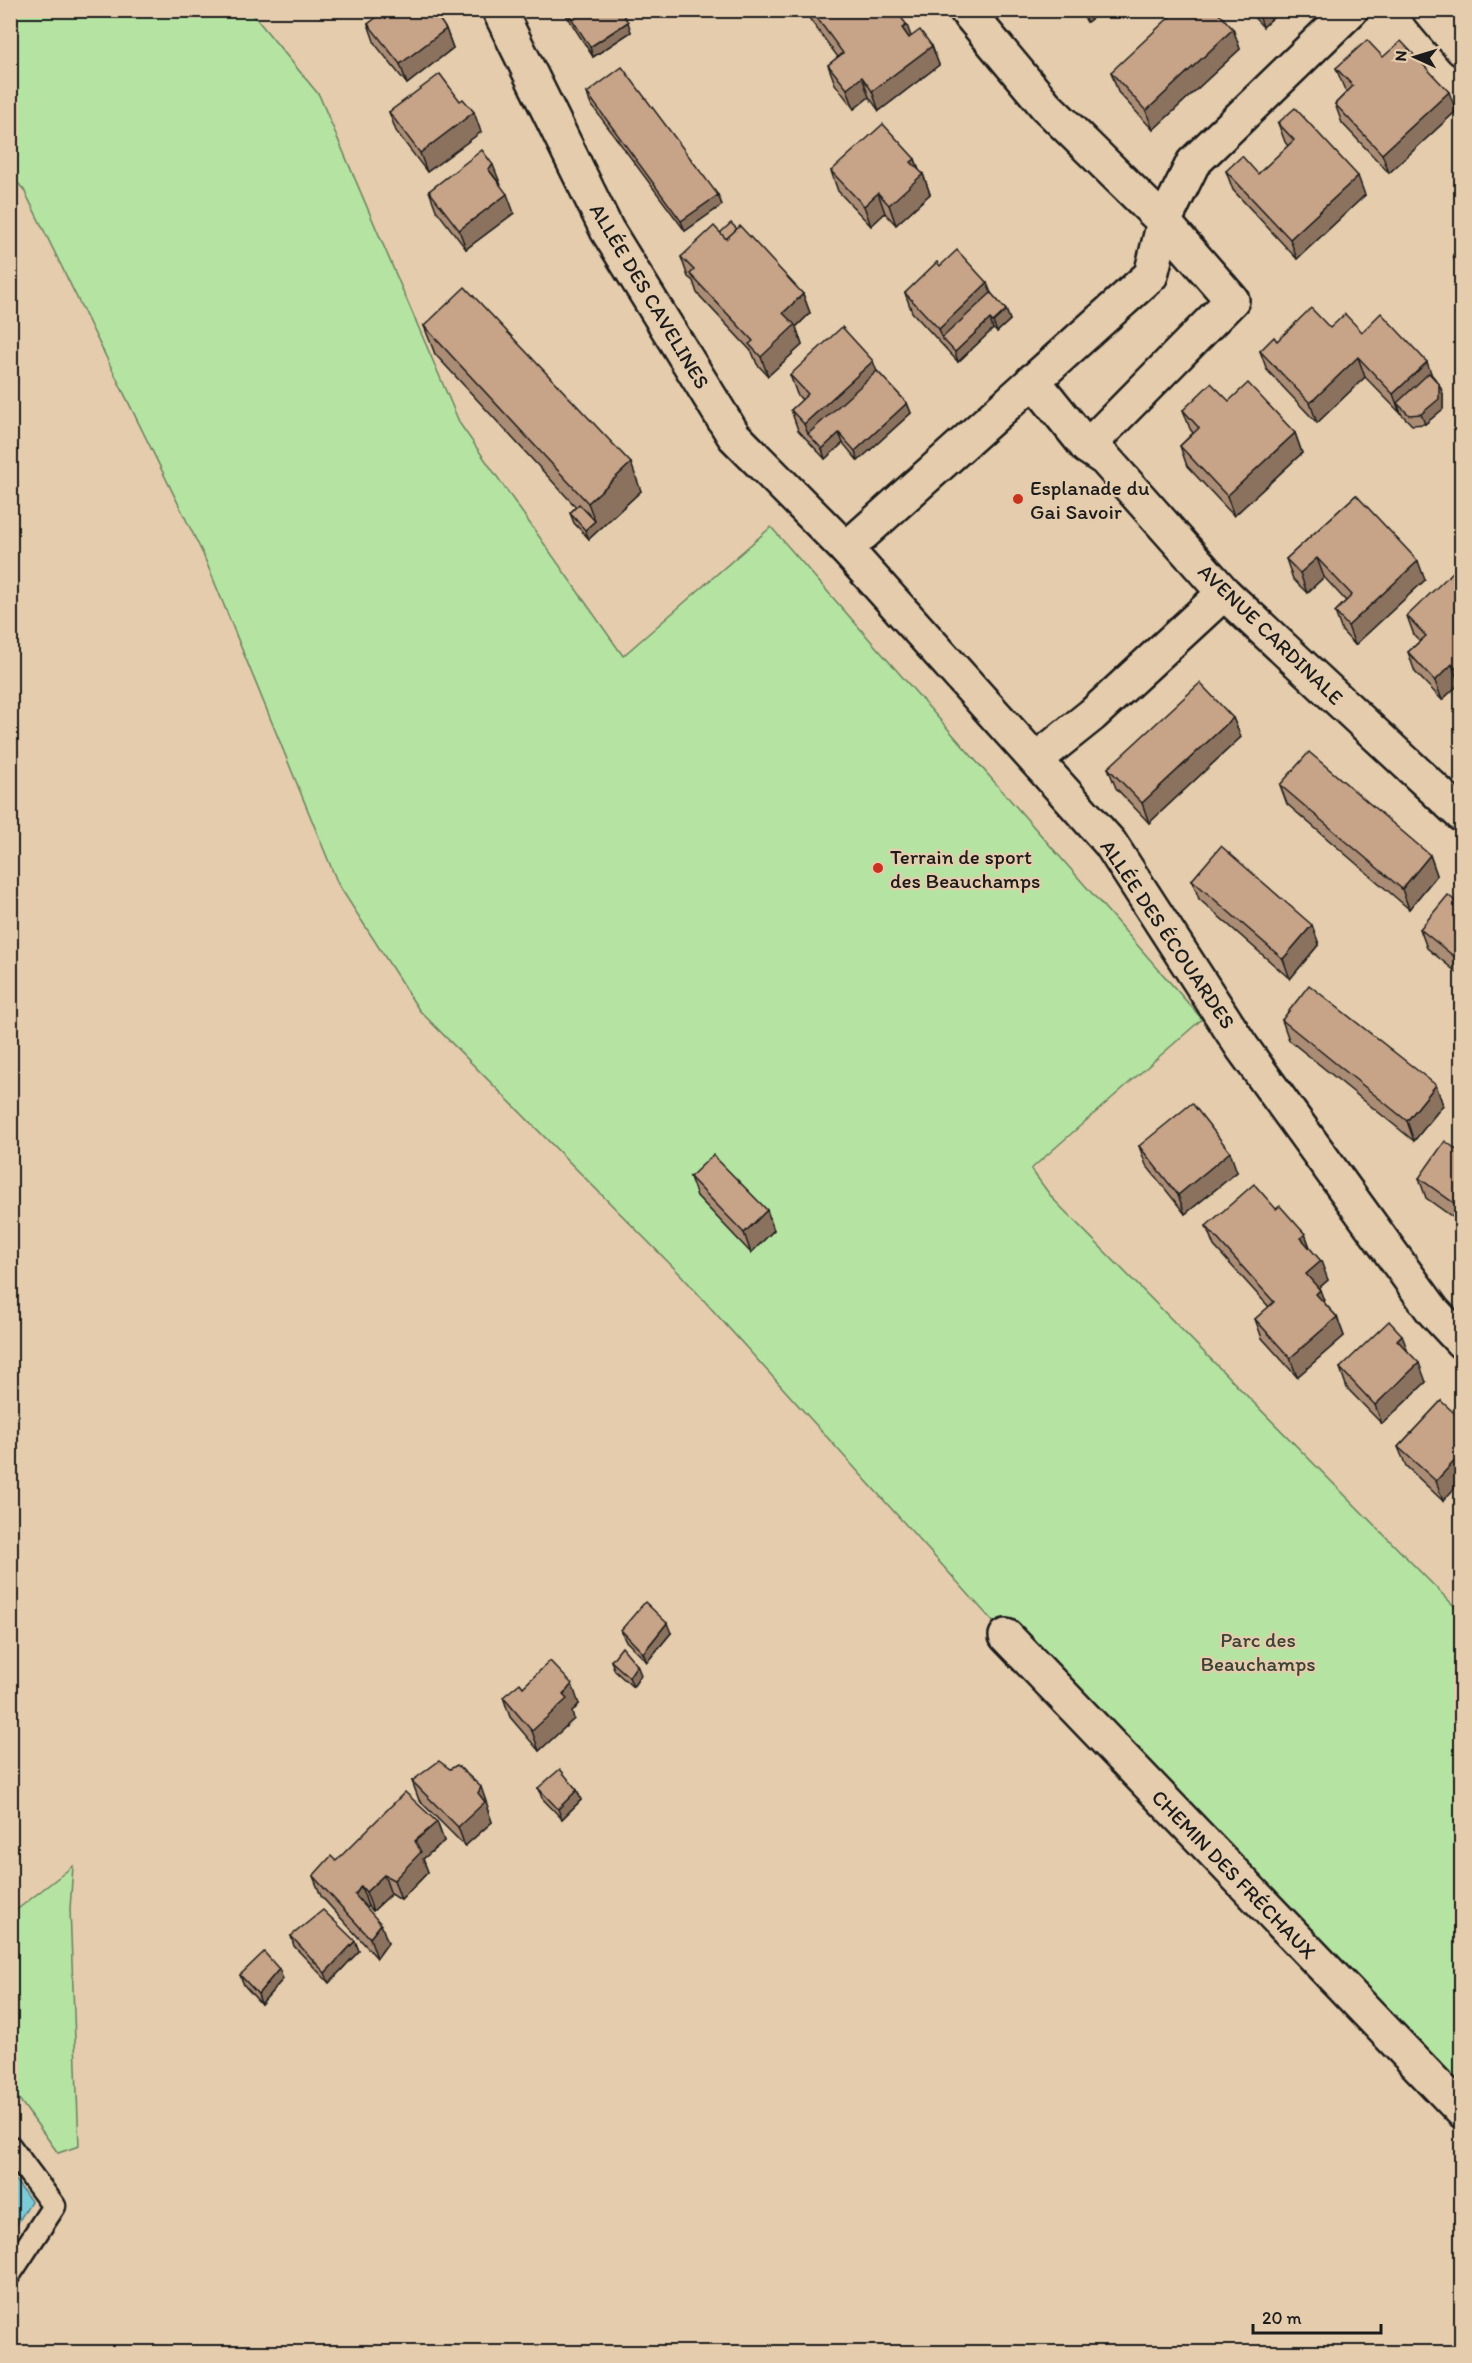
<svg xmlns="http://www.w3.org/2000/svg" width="1472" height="2363" font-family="Itim,sans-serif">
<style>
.green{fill:#b5e3a1;stroke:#68805e;stroke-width:1.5}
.water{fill:#7ccbd9;stroke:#56858d;stroke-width:1.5}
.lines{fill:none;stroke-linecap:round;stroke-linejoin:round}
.lane-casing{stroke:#1c1c1c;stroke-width:27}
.street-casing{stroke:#1c1c1c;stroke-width:38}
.lane{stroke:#e4ccac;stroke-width:22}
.street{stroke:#e4ccac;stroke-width:33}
.wall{fill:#ab8c74;stroke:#1c1c1c;stroke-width:1.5}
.shaded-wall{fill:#8b725e;stroke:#1c1c1c;stroke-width:1.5}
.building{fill:#c7a387;stroke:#1c1c1c;stroke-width:1.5}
.poi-dot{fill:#c8321e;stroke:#e4ccac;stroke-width:2}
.labels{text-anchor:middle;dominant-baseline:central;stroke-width:4.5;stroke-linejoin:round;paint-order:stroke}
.street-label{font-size:21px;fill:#1c1c1c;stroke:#e4ccac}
.poi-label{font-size:21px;fill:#1c1c1c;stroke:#e4ccac;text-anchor:start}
.park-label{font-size:21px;fill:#3b4437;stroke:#e4ccac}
</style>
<rect width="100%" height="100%" fill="#e4ccac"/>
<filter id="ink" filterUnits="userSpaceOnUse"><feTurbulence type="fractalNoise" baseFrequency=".0167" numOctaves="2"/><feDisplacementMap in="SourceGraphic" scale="12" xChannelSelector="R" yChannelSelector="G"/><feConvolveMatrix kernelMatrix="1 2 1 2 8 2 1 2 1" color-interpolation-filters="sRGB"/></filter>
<g filter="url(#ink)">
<!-- green -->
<g class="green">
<polygon points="11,11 250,11 319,95 460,424 623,656 771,527 1202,1019 1031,1169 1053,1199 1461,1613 1461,2111 1006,1636 681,1275 419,1010 338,884 203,554 24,190 11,175"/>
<polygon points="73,1866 70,1909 79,2146 58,2153 11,2088 10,1915"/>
</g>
<!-- water -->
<polygon class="water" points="11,2175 31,2201 11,2234"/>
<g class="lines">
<!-- lane casing -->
<g class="lane-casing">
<polyline id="lane" points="10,2147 54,2206 10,2273"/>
</g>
<!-- street casing -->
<g class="street-casing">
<g id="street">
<polyline points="499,10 607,230 734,436 846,549 1110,843 1242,1047 1433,1311 1462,1342"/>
<polyline points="966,10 1046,106 1164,222 1232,300 1087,447"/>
<polyline points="1429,10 1462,49"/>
<polyline points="1033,380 1087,447 1105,459 1224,593 1462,815"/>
<polyline points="846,549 1151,275 1164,222 1193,163 1351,10"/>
<polyline points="1037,759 1092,715 1224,593"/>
<polyline points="1006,1636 1462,2111"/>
</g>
</g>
<!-- lane -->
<use href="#lane" class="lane"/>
<!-- street -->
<use href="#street" class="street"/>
</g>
<!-- wall -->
<g class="wall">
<polygon points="563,10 620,10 631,32 593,57"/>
<polygon points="803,10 887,10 911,37 932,46 939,65 879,111 869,97 854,109 835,84 828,65 838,57"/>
<polygon points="1079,10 1103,10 1087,22"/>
<polygon points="1247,10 1281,10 1263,27"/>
<polygon points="439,19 446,29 453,48 407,84 375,44 368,24"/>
<polygon points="1233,29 1240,49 1153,130 1118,92 1111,72"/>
<polygon points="1383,57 1456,111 1389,173 1342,123 1335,104 1347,92 1344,88 1336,68"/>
<polygon points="587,93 718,195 722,205 685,231 590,103"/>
<polygon points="389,112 481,132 427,172 396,131"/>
<polygon points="1278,123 1365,195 1297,259 1233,190 1226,171 1258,174 1288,146 1285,142"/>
<polygon points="915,159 919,171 923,174 930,194 896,225 885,213 871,226 838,191 831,171"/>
<polygon points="500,185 514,213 466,249 436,210 429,191"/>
<polygon points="720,233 803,294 810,313 796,327 802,345 768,376 757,364 752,352 697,293 693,281 688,277 681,257"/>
<polygon points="1461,247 1461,270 1457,265 1453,255"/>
<polygon points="940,266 991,293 1006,310 1010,320 997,332 993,329 958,362 912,312 905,293"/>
<polygon points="424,326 641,491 589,539 574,523 570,513 576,507 435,354"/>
<polygon points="1330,328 1362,332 1433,376 1439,384 1443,394 1443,409 1425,424 1412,425 1365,377 1317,423 1267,370 1260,351 1277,341"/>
<polygon points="877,371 907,403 911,413 858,461 843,443 825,459 798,430 791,410 802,400 797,394 790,375"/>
<polygon points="1229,401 1295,433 1302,453 1234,516 1187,466 1180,446 1193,433 1190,429 1183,410"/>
<polygon points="1356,495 1425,580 1355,645 1342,631 1335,612 1346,601 1324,577 1307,593 1293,579 1286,559"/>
<polygon points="1461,573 1461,687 1459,684 1442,700 1415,672 1408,652 1420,641 1414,635 1407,616"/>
<polygon points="1233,718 1241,737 1149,823 1116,788 1108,768"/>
<polygon points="1280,785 1430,855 1437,875 1409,909 1287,804"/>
<polygon points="1192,880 1319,944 1290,979 1199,899"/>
<polygon points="1461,906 1461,976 1427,948 1420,929"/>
<polygon points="1282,1020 1436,1085 1443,1105 1414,1141 1289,1040"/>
<polygon points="1139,1146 1237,1172 1185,1214 1146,1165"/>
<polygon points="1461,1153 1461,1223 1426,1198 1419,1178"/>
<polygon points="690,1177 774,1230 751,1253 697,1196"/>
<polygon points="1276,1209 1305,1234 1311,1250 1328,1280 1319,1288 1325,1304 1337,1317 1344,1336 1297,1377 1262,1338 1255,1319 1269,1307 1214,1246 1206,1226"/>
<polygon points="1340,1368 1426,1382 1382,1424 1347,1388"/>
<polygon points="1441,1401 1443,1501 1406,1466 1398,1447"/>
<polygon points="621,1630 671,1633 647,1662 625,1640"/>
<polygon points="611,1661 641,1675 633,1687 615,1671"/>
<polygon points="503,1697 579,1704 572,1712 574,1719 539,1751 510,1717"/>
<polygon points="412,1781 488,1807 487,1808 492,1822 465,1846 419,1800"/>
<polygon points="538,1788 577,1790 581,1800 562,1819 542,1798"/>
<polygon points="437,1822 444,1841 423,1859 428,1872 401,1900 391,1894 373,1911 368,1906 366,1908 388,1943 377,1958 321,1896 313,1876 336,1861"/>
<polygon points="291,1936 355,1941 359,1951 329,1983 294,1946"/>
<polygon points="240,1975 283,1979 261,2004 244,1985"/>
</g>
<!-- shaded-wall -->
<g class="shaded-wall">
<polygon points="1085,10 1103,10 1087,22 1083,12"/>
<polygon points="1257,10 1281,10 1263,27"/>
<polygon points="628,22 631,32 593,57 590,47"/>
<polygon points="907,25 914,45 902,28"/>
<polygon points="446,29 453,48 407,84 400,64"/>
<polygon points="1233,29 1240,49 1153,130 1146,111"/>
<polygon points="932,46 939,65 879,111 872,91"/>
<polygon points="862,77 869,97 854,109 847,89"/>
<polygon points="1449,92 1456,111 1389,173 1382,154"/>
<polygon points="474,112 481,132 427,172 420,153"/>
<polygon points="915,159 921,176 923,174 930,194 896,225 889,205 911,162"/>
<polygon points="493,165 501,185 488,169"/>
<polygon points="1358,176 1365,195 1297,259 1290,239"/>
<polygon points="878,193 885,213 871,226 864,206"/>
<polygon points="507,194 514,213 466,249 459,230"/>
<polygon points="718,195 722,205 685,231 681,221"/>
<polygon points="987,283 995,303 942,338 939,329"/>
<polygon points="803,294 810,313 796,327 802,345 768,376 761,357 783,313"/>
<polygon points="1006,310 1010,320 997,332 993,322"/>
<polygon points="990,319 993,329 958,362 955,352"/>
<polygon points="1358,357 1365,377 1317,423 1310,403"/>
<polygon points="873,361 880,380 808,434 804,424"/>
<polygon points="1427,362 1434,381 1397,403 1401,413 1400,413 1393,394"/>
<polygon points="1439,384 1443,394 1443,409 1425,424 1421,414"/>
<polygon points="907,403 911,413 858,461 855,451"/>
<polygon points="839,433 843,443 825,459 822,449"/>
<polygon points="1295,433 1302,453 1234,516 1227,496"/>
<polygon points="631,463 641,491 589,539 585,530 595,521 588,503"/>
<polygon points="1317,558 1324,577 1307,593 1300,573"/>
<polygon points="1418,561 1425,580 1355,645 1348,626"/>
<polygon points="1452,664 1459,684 1442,700 1435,681"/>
<polygon points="1233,718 1241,737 1149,823 1142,803"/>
<polygon points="1430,855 1437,875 1409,909 1402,889"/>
<polygon points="1312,925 1319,944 1290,979 1283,959"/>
<polygon points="1436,1085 1443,1105 1414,1141 1407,1121"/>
<polygon points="1230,1152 1237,1172 1185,1214 1178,1195"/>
<polygon points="767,1210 774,1230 751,1253 744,1233"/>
<polygon points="1305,1234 1312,1253 1301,1238"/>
<polygon points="1321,1261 1328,1280 1313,1293 1306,1274"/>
<polygon points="1320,1290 1327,1309 1316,1294"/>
<polygon points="1337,1317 1344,1336 1297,1377 1290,1358"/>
<polygon points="1402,1335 1409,1355 1397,1340"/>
<polygon points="1419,1363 1426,1382 1382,1424 1375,1405"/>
<polygon points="1461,1454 1461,1481 1443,1501 1436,1481"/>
<polygon points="667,1623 671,1633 647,1662 643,1653"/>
<polygon points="637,1665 641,1675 633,1687 629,1677"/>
<polygon points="572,1684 579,1704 572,1712 574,1719 539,1751 532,1731"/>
<polygon points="481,1787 488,1807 487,1808 492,1822 465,1846 458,1827"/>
<polygon points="577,1790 581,1800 562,1819 558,1809"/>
<polygon points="437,1822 444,1841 423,1859 428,1872 401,1900 394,1880 415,1841"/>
<polygon points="384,1875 391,1894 373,1911 366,1892"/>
<polygon points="361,1886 368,1906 362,1915 355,1895"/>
<polygon points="381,1924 388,1943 377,1958 370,1938"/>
<polygon points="355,1941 359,1951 329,1983 325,1973"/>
<polygon points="279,1969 283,1979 261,2004 258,1994"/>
</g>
<!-- building -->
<g class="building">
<polygon points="386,10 433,10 446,29 400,64 368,24"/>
<polygon points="566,10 620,10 628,22 590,47"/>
<polygon points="811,10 887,10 891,16 896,11 907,25 902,28 909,38 920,30 932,46 872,91 862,77 847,89 828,65 843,53"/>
<polygon points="1177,10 1216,10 1233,29 1146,111 1111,72"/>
<polygon points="1367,40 1383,57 1401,41 1449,92 1382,154 1335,104 1353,86 1336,68"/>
<polygon points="622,67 718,195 681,221 587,93"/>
<polygon points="440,74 460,101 463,99 474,112 420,153 389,112"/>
<polygon points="1295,108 1358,176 1290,239 1226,171 1242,156 1258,174 1294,140 1278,123"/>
<polygon points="883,124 915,159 911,162 923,174 889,205 878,193 864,206 831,171"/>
<polygon points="482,150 493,165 488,169 507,194 459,230 429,191"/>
<polygon points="731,223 737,229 726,239 720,233"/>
<polygon points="714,226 726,239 740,226 803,294 783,313 795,325 761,357 749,344 753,341 690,274 694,270 681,257"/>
<polygon points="1461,247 1461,264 1453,255"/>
<polygon points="957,250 987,283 939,329 905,293 937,262 940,266"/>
<polygon points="465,287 631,463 588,503 424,326"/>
<polygon points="991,293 1006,310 993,322 990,319 955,352 942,338"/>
<polygon points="1311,308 1330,328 1345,314 1362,332 1381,313 1427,362 1393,394 1358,357 1310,403 1260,351 1274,337 1277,341"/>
<polygon points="842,327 873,361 804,424 791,410 808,394 790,375"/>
<polygon points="877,371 907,403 855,451 839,433 822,449 808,434"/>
<polygon points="1429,373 1439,384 1439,399 1421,414 1409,415 1397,403"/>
<polygon points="1211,383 1229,401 1248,383 1295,433 1227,496 1180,446 1199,428 1183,410"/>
<polygon points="1356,495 1418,561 1348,626 1335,612 1352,595 1317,558 1300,573 1286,559"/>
<polygon points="579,504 595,521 585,530 570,513"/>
<polygon points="1457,568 1461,573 1461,675 1452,664 1435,681 1408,652 1426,636 1407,616"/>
<polygon points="1200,683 1233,718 1142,803 1108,768"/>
<polygon points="1309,752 1430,855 1402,889 1280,785"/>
<polygon points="1221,846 1312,925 1283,959 1192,880"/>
<polygon points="1448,895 1461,906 1461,962 1420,929"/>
<polygon points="1309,985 1436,1085 1407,1121 1282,1020"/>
<polygon points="1192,1103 1230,1152 1178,1195 1139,1146"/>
<polygon points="1445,1141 1461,1153 1461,1208 1419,1178"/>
<polygon points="713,1155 767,1210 744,1233 690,1177"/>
<polygon points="1254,1184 1276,1209 1280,1206 1305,1234 1301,1238 1321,1261 1306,1274 1320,1290 1316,1294 1337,1317 1290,1358 1255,1319 1274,1302 1206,1226"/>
<polygon points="1389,1321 1402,1335 1397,1340 1419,1363 1375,1405 1340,1368"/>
<polygon points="1441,1401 1461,1419 1461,1454 1436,1481 1398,1447"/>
<polygon points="645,1602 667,1623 643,1653 621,1630"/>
<polygon points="622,1647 637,1665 629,1677 611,1661"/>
<polygon points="550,1661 572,1684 563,1695 567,1699 532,1731 503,1697 520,1683 523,1687"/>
<polygon points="439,1761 450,1769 457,1765 481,1787 478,1793 485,1802 458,1827 412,1781"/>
<polygon points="560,1769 577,1790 558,1809 538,1788"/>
<polygon points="405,1792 437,1822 415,1841 421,1852 394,1880 384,1875 366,1892 361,1886 355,1895 381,1924 370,1938 313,1876 331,1856 336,1861"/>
<polygon points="323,1910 355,1941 325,1973 291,1936"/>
<polygon points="264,1952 279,1969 258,1994 240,1975"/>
</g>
</g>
<!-- markers -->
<g class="poi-dot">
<circle cx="1018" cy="499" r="6"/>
<circle cx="878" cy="868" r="6"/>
</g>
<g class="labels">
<!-- street labels -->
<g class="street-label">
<text transform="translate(650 296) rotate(59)">ALLÉE DES CAVELINES</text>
<text transform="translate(1271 634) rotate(44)">AVENUE CARDINALE</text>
<text transform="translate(1168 934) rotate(56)">ALLÉE DES ÉCOUARDES</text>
<text transform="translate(1234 1874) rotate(46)">CHEMIN DES FRÉCHAUX</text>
</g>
<!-- poi labels -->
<g class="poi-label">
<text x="1030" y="487">Esplanade du<tspan x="1030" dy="24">Gai Savoir</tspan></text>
<text x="890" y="856">Terrain de sport<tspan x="890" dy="24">des Beauchamps</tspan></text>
</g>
<!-- park labels -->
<g class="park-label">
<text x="1258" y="1639">Parc des<tspan x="1258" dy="24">Beauchamps</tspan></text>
</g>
</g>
<!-- margin -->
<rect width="1472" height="2363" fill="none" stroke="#e4ccac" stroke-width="36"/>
<rect x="18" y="18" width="1436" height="2327" fill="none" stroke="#1c1c1c" stroke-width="2" filter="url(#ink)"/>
<!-- north arrow -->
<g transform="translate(1415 57) rotate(274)" stroke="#e4ccac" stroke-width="4.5" paint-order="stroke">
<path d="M0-4.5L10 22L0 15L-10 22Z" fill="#1c1c1c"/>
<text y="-9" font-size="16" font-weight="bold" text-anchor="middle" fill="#1c1c1c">N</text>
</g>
<!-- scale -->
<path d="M1253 2324v9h128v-9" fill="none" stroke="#1c1c1c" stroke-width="3"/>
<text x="1262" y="2324" font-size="18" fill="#1c1c1c" stroke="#e4ccac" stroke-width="4.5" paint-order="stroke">20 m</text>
</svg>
